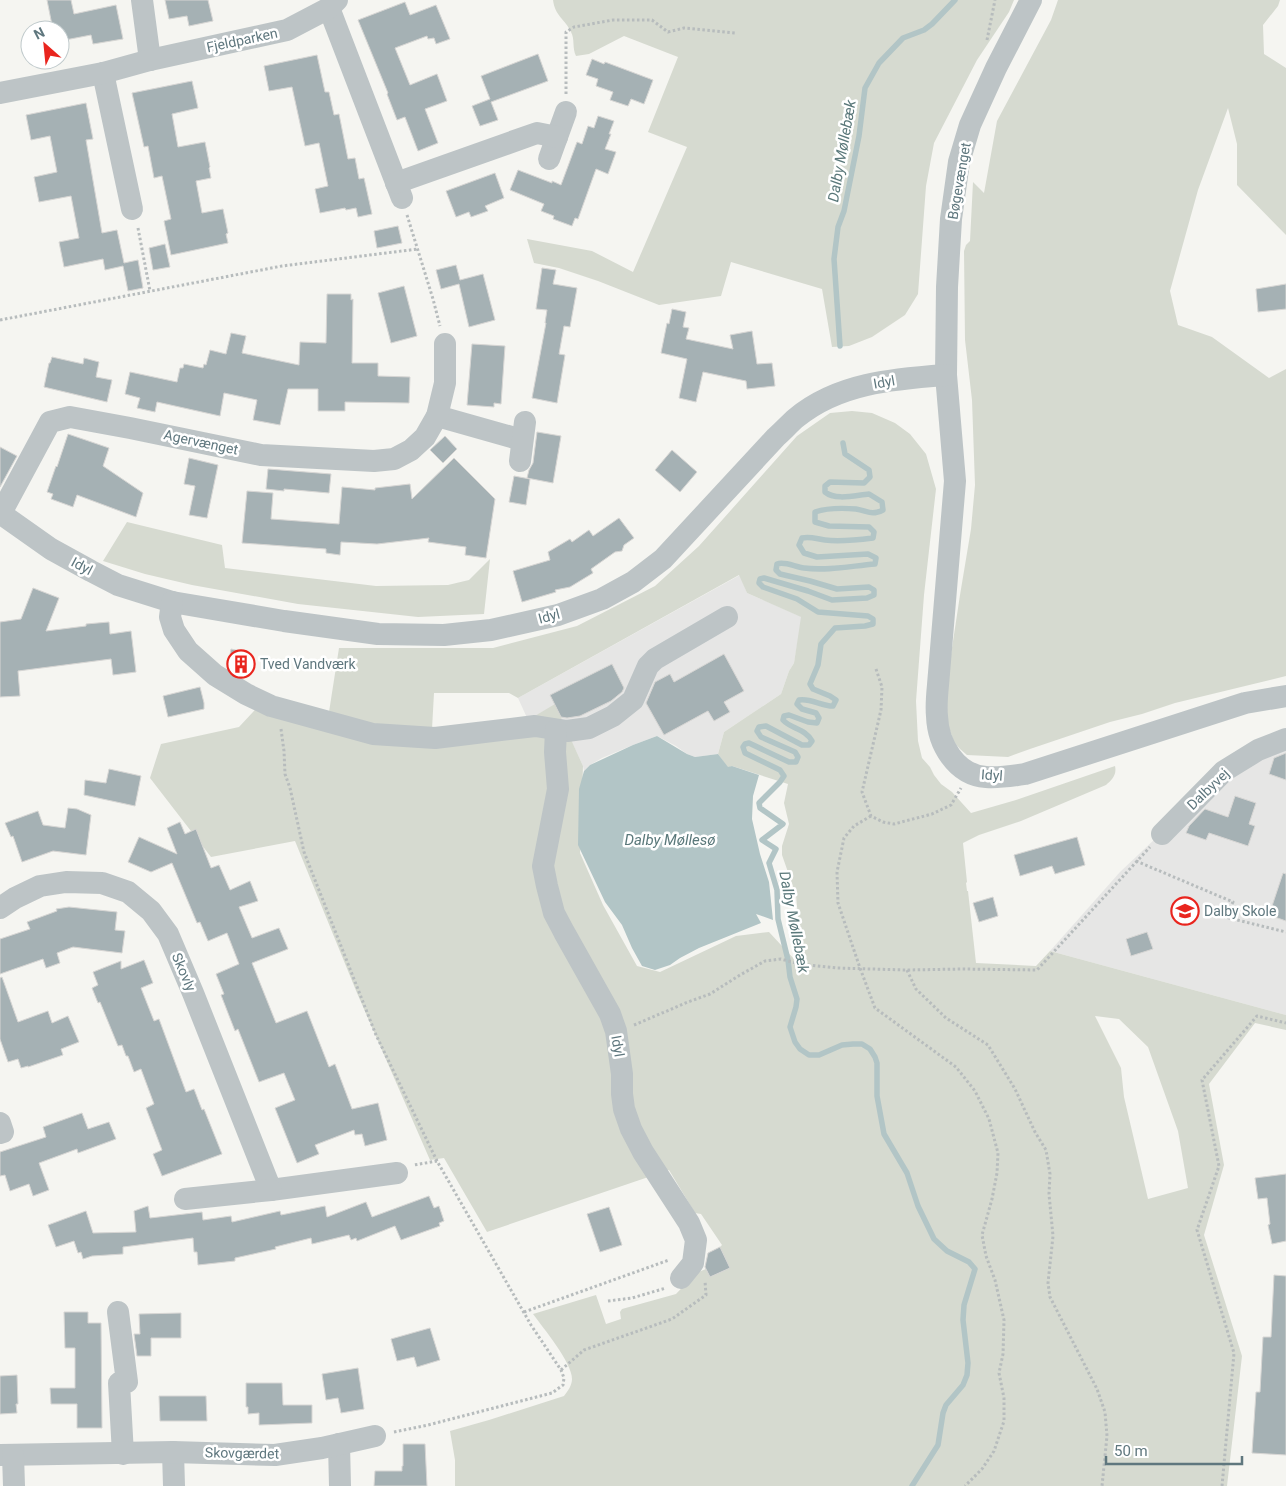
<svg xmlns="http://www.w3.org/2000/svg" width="1286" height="1486" font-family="Roboto,sans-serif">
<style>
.built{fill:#e6e6e5}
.green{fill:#d6dad0;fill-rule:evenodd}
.water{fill:#b2c5c6}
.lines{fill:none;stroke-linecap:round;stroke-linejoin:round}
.stream{stroke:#b2c5c6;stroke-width:5.5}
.building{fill:#a5b1b4;stroke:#d7d6d4}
.path{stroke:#b7bcbd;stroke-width:3;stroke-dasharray:2.5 2.5;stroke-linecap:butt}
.minor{stroke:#bdc4c6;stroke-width:22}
.labels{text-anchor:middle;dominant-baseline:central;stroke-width:5;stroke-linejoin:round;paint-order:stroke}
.street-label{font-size:14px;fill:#5f777e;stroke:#fff}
.poi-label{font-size:14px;fill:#5f777e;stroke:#fff;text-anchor:start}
.water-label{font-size:15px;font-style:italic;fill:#5a787a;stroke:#fff}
</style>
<rect width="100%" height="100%" fill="#f5f5f1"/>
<!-- built -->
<g class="built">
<polygon points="740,575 747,593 802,617 794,663 789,671 781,694 724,732 718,754 695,757 687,754 676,746 657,736 633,745 602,758 590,765 584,771 583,766 555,705 528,720 518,698"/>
<polygon points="1286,743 1286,1015 1050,951 1120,872 1175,820 1221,781"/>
</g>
<!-- green -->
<g class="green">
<path d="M553 0H1014L1009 12 977 60 934 143 926 186 918 294 905 315 872 337 849 346 832 347 822 289 731 262 721 296 659 305 598 281 559 268 534 263 527 239 592 251 633 272 687 147 648 132 678 57 624 36 589 54 576 56C572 48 575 39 571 32 565 19 555 16 553 0Z"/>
<polygon points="1058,0 1280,0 1278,6 1263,25 1264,54 1286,68 1286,235 1237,185 1237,144 1228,108 1198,190 1170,291 1178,325 1212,337 1269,378 1286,369 1286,676 1175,703 1142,714 1110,722 1030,749 1008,757 967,755 960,749 954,742 948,725 945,694 960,595 971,529 975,485 972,400 965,340 964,251 966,245 970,241 973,182 984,193 997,121 1051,20"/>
<path d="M852 411 872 413 895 423 910 434 926 454 936 489 924 595 916 701 918 741 922 758 930 767 934 775 941 784 952 792 971 813 1016 800 1115 766C1117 775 1112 780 1106 785L1021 821 979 835 963 843 967 882 966 883 967 891H968L976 963 1036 966 1050 951 1286 1015V1030L1255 1023 1209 1084 1224 1165 1204 1235 1242 1356 1227 1486H455V1460L450 1431 489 1420 564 1396C568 1391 572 1385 572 1379 572 1362 543 1328 533 1314L596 1295 606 1324 621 1319 620 1312 622 1309 676 1294 696 1273 706 1269 710 1277 730 1268 720 1247 722 1245 701 1214 695 1213 669 1170 487 1232 444 1158 430 1160 357 993 295 841 211 857 150 778 161 744 239 727 266 698 329 712 339 648H493L577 626 655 586 699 546 797 436 830 413ZM739 575 747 593 801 617 794 663 789 671 781 694 724 732 718 754 728 768 732 766 788 784 784 803 789 824 782 846V855L796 895 798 917 795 960 769 932 736 936 660 972 637 966 603 905 580 853 583 766 555 704 528 720 432 729 434 693H509L518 698ZM1095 1016 1119 1019 1148 1047 1178 1131 1188 1188 1148 1199 1124 1097 1121 1068Z"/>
<polygon points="127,522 222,545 225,568 376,586 448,585 469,580 490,559 484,614 418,617 298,604 192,585 145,574 103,561"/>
</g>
<!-- water -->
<polygon class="water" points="657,736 687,754 695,757 718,754 728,767 732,766 759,775 753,796 752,819 760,854 769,882 773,920 756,914 761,923 699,948 680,958 670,965 655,970 642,966 632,948 622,925 605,902 578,845 579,789 584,771 590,765 633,745"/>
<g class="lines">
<!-- stream -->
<g class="stream">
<polyline points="840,346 834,259 838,227 844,211 859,136 865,88 879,63 903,38 924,30 932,24 955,0"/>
<path d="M843 443 845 454 869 470 870 477 864 483 830 482 825 486V492C836 501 856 495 869 494L882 502 883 510C871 516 868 511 856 509 844 508 827 508 815 512V522L829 526 869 527 874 532 873 538C857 540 841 542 825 540 817 539 810 536 802 538L799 545 804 553 817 557 868 554 876 558 875 564C851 566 827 571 804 568 795 567 785 561 777 564L776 570 780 574 810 581 837 589 869 587 874 590V595L867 598 832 600 808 591 764 578 760 579 759 583 763 587 797 599 818 612 868 616 873 619V624L865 626 835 628 821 644 818 665 810 684 813 689 830 696 836 700 833 706C821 706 811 698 799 700L797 704 802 709 816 713 819 718 817 723 808 722 789 715 784 716 783 720C791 729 806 729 812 741L809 745H802L766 726 759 727 757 731 761 737 795 752 798 757 796 762H789L749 743 745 744 743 747 745 753 780 770 784 776 780 782 759 803 760 808 783 824 762 840 776 849 769 863 777 890 778 919 788 960 790 977 797 999 796 1007 790 1027 795 1042 800 1049 809 1055H819L842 1045 853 1044H862L870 1049 875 1057 877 1063V1096L884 1134 907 1173 918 1206 934 1239 947 1251 969 1262 975 1269 964 1305 963 1320 968 1363 967 1375 963 1385 946 1405 943 1413 938 1445 912 1486"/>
</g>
</g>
<!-- building -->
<g class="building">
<polygon points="47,0 71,0 74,14 116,5 123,39 93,44 91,35 60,41 60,30 53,30"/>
<polygon points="165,0 208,0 213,21 189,26 187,16 169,19"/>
<polygon points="405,2 410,15 436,5 450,39 436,44 434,38 428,39 427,36 395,48 410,85 437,74 447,101 425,109 438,143 418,151 405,117 397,120 387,94 388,93 358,20"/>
<polygon points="538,54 548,81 491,102 498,120 480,126 472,106 490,99 481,76"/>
<polygon points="317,55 325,92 329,92 334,115 339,114 348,159 355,158 359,179 364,178 372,214 358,217 356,208 346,210 345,208 320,213 315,189 328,186 319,143 305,146 292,87 269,91 264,66"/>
<polygon points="592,59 604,64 605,62 653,80 644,104 631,99 628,106 610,100 613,92 596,86 598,79 586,75"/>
<polygon points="192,81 198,108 172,114 178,147 205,142 210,167 209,168 211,178 196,181 202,213 223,209 228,233 226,234 228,243 171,255 164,221 171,219 162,176 154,178 148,146 144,147 132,93"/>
<polygon points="86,103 93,139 86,140 102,233 117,230 124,263 138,260 143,288 128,291 123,266 105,270 103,259 64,267 59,242 79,238 71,196 39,202 34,177 57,172 50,136 31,140 26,115"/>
<polygon points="598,116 614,121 609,134 611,134 605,149 616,152 608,174 596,169 578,219 575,218 572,226 553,219 554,216 541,211 544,204 510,190 518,170 552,183 552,181 561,185 577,142 582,144 588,126 594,128"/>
<polygon points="495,173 504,198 485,206 488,211 471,217 469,212 456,217 446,191"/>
<polygon points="398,226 402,243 377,248 374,231"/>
<polygon points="165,244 170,267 153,270 149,248"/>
<polygon points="456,265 460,280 483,274 495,320 469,327 459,284 441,289 436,270"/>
<polygon points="542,268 556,270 553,284 577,288 570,327 564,326 559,354 565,355 557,403 532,398 546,323 545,323 547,310 536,309"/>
<polygon points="1286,284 1286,309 1258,312 1256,289"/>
<polygon points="404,286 417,336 391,343 378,293"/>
<polygon points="327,294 351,294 351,300 353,299 352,363 378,363 378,376 410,377 409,403 345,402 345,411 318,411 318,389 288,389 280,425 253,420 257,400 224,393 220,416 157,402 155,412 137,408 140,398 125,394 130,372 177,382 180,368 183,368 184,364 203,368 204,364 206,365 210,350 226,354 231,333 246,336 242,353 299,365 300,342 326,343"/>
<polygon points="672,309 686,312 683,327 689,328 686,339 733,349 730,335 752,331 757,364 772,363 775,386 747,389 746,381 703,372 696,402 679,398 687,359 661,353 667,323 669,324"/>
<polygon points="472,344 505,346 501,404 494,403 494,407 467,405"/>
<polygon points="52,357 83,364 84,358 99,362 96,377 112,380 107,402 44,387 49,363 50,363"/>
<polygon points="537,432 561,436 553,483 527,478 529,470 533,463"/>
<polygon points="68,434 109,448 103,466 143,493 136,517 77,495 73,507 51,499 53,494 47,492 56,466 57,467"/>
<polygon points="445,436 457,449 443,463 430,450"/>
<polygon points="0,447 17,456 0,487"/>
<polygon points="672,450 697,472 680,492 655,470"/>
<polygon points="189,458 218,465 207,518 189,515 195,486 184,484"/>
<polygon points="454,458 495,499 486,558 465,555 466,547 428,542 429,538 377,544 341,542 340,555 326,553 326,549 242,543 247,491 273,493 271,519 339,524 342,487 375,490 375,488 410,484 412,499"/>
<polygon points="268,469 331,474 329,493 284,489 284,491 266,489"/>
<polygon points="514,476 530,479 526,505 509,502"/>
<polygon points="619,518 634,538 624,545 622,551 615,552 591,569 593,573 570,587 555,590 556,592 522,602 513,571 550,560 548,552 570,539 572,542 589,530 593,536"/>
<polygon points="33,588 59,598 46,631 86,626 86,624 109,622 110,634 131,631 136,672 113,675 111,659 18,671 20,696 0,697 0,622 21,619"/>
<polygon points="231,649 249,653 245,675 238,674 228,667"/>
<polygon points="724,654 744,691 724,702 730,712 714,721 708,711 664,735 646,703 655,682 670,674 674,682"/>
<polygon points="612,664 624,688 622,692 611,701 580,716 567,718 561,717 550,695"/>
<polygon points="200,687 204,703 204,709 168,717 163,696"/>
<polygon points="1286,753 1286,780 1269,774 1274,758"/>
<polygon points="109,769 141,776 135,806 84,795 85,780 106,783"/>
<polygon points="1235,796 1256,803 1249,824 1255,826 1248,846 1209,833 1206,840 1186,833 1189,826 1205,809 1228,817"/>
<polygon points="68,808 77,809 91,815 86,855 53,851 22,862 13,836 11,837 5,823 38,811 43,825 65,828"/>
<polygon points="180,822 185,834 196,829 211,868 219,865 230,890 250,881 258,901 239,907 252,938 279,928 288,949 252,963 276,1023 307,1011 329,1067 335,1064 352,1109 378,1103 387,1140 365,1146 362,1134 355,1135 354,1130 315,1145 319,1154 297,1163 275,1108 295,1100 284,1073 259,1082 238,1029 235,1031 221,995 224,994 216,974 239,964 227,933 208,941 200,922 197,923 172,863 151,872 128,862 139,837 177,854 167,828"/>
<polygon points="1077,837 1085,865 1055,874 1052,866 1020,876 1014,855"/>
<polygon points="1283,873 1286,874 1286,921 1269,915"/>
<polygon points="993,897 998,916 979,922 973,903"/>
<polygon points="69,907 117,912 115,930 125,931 122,953 73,947 57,953 60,963 46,968 43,959 0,974 0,939 30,929 27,922 57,911 56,909"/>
<polygon points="1147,932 1153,949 1131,956 1126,939"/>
<polygon points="144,960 153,983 141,988 154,1021 159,1019 186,1092 194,1089 202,1110 204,1109 222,1154 162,1176 153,1154 162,1150 146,1108 154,1104 141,1069 134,1072 128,1056 126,1056 122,1045 118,1046 100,1002 98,1003 92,988 98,985 93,972 121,961 121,969"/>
<polygon points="2,977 18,1022 48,1011 52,1023 68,1016 79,1042 61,1049 63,1055 28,1067 28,1066 21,1068 18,1059 8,1062 0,1039 0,978"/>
<polygon points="82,1113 88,1129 109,1122 116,1139 78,1153 77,1149 39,1163 49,1190 33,1196 29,1184 10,1191 5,1175 0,1176 0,1152 46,1137 43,1127"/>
<polygon points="1286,1174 1286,1241 1272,1244 1268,1225 1270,1224 1267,1198 1258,1199 1255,1178"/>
<polygon points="429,1196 434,1208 439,1206 444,1221 439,1223 440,1226 401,1240 395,1226 357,1241 356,1238 351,1240 349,1235 312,1244 311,1238 275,1247 276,1249 235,1258 235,1261 198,1265 197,1252 194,1252 193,1238 123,1247 123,1254 92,1256 83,1259 81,1252 78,1253 74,1241 56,1247 48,1225 86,1211 93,1233 136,1232 134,1211 148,1206 150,1218 202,1212 203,1220 231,1216 232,1222 280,1211 281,1215 325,1206 327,1217 366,1202 372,1217"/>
<polygon points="609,1207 622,1245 600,1252 587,1214"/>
<polygon points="720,1247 730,1268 710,1277 705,1267 708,1253"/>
<polygon points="1274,1275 1286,1276 1286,1455 1252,1453 1256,1392 1260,1392 1263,1337 1271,1337"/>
<polygon points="64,1312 88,1312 88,1323 101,1323 102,1428 77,1428 77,1404 51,1404 50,1388 75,1388 75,1348 65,1348"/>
<polygon points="181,1313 181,1338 151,1338 151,1356 137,1356 134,1334 140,1334 139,1314"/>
<polygon points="430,1328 440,1360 417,1367 414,1357 397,1361 391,1339"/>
<polygon points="358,1368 364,1409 341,1413 338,1398 326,1400 322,1374"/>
<polygon points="17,1375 18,1404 16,1404 17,1413 0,1414 0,1376"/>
<polygon points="246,1383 282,1383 283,1405 312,1405 312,1423 259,1425 259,1413 248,1414 248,1407 246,1407"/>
<polygon points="159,1396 206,1396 207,1421 160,1421"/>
<polygon points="403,1444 425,1444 427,1486 374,1486 375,1471 402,1471 402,1466 403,1466"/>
</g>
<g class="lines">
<!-- path -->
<g class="path">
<polyline points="987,40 995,0"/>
<polyline points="566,94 566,32 574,27 613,20 652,20 668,32 684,28 735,33"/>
<polyline points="407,215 433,299 440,326"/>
<polyline points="138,228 150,291"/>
<polyline points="0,320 282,266 418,249"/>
<polyline points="876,669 882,687 881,710 862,792 871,816 883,822 894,824 932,814 951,805 961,788"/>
<polyline points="281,729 284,751 285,774 290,788 304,852 376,1035 437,1161"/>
<polyline points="871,816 854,826 844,838 837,872 838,903 860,968 875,1008 956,1067 975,1091 989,1119 998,1153 997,1173 992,1199 982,1235 986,1256 995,1280 1004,1320 1003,1354 999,1373 1004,1398 1004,1421 994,1451 982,1469 965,1486"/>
<polyline points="1136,861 1233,902 1225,917 1286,932"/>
<polyline points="907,970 916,989 946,1018 988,1045 1015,1089 1035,1132 1046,1150 1050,1174 1049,1194 1053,1236 1048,1283 1050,1297 1097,1389 1105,1412 1107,1436 1102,1486"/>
<polyline points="634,1025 688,1002 710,994 740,975 765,961 781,959 799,964 837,968 907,970 963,969 1037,970 1150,847"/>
<polyline points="608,1301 632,1298 666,1288"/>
<polyline points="524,1312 669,1260"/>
<polyline points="561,1370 584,1350 672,1319 706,1295 705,1281"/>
<polyline points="394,1432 428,1425 552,1393 563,1385 564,1378 561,1370 531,1325 437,1161 414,1165"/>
<polyline points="1222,1486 1234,1353 1197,1230 1219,1166 1202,1080 1257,1016 1286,1023"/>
</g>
<!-- minor -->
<g class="minor">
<polyline points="142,0 150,60"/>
<path d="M1031 0 996 68 970 125 959 162 951 219 947 287 946 375 955 481 938 685C937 695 936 706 937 716 938 744 956 775 986 777 999 778 1012 776 1025 774L1245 703 1286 696"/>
<polyline points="329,8 402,198"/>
<polyline points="103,73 132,209"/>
<polyline points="0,93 103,73 150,60 287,30 329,8 337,0"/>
<polyline points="549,159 566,112"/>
<polyline points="396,183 537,133 557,137"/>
<polyline points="437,416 522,440"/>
<polyline points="520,461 525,422"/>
<path d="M0 513 51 549 91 571 118 585 172 602 284 621 378 634 444 635 491 630 558 615 602 599 633 582 663 559 776 437C783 431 789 424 796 418 838 383 893 379 946 375"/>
<polyline points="1,513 50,422 70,417 130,428 261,455 374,461 394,459 411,450 425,437 437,416 445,383 445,344"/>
<polyline points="172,602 170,617 174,630 188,651 215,675 246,694 271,706 373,734 435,738 535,726 567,731 589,728 613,716 633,700 648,666 655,659 727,617"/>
<polyline points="556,730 555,752 558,789 543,866 547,886 554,913 564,932 610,1014 616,1031 622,1074 622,1094 624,1109 631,1129 643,1152 689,1223 696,1240 693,1263 681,1278"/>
<polyline points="1162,834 1224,771 1258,750 1286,739"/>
<polyline points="0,908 15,898 40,886 66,882 102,883 128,892 151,911 168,934 193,993 271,1190 397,1173"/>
<polyline points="0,1123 3,1132 0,1133"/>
<polyline points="185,1199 271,1190"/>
<polyline points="118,1312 127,1382 119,1383 123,1454"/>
<polyline points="339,1444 340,1486"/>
<polyline points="173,1452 174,1486"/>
<polyline points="0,1455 173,1452 275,1455 322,1448 375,1436"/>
<polyline points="13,1455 14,1486"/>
</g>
</g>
<!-- icons -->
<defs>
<g id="building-ring" transform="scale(1.4375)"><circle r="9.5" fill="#fff" stroke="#e9251e" stroke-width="1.5"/><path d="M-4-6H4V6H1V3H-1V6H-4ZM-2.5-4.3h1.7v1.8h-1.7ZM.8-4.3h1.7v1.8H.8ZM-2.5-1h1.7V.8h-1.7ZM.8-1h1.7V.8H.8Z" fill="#e9251e"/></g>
<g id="school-ring" transform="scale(1.4375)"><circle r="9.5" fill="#fff" stroke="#e9251e" stroke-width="1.5"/><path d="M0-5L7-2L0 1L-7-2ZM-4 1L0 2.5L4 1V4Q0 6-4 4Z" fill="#e9251e"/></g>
</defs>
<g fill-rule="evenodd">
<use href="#building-ring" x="241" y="664"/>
<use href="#school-ring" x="1185" y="911"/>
</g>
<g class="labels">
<!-- street labels -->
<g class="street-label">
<text transform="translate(242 40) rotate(-12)">Fjeldparken</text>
<text transform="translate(959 181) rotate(-80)">Bøgevænget</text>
<text transform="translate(884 382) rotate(-10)">Idyl</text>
<text transform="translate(201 442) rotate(12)">Agervænget</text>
<text transform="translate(82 566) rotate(28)">Idyl</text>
<text transform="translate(549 616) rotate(-15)">Idyl</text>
<text transform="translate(992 775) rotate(4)">Idyl</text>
<text transform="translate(1208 789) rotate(-44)">Dalbyvej</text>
<text transform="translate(184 972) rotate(67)">Skovly</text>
<text transform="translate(618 1046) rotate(80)">Idyl</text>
<text transform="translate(242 1453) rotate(1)">Skovgærdet</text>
</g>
<!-- poi labels -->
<g class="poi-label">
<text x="260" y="664">Tved Vandværk</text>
<text x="1204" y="911">Dalby Skole</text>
</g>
<!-- water labels -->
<g class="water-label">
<text transform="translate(842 151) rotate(-80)">Dalby Møllebæk</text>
<text x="670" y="840">Dalby Møllesø</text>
<text transform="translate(794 922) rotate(79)">Dalby Møllebæk</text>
</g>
</g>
<!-- north arrow -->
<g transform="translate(45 45) rotate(333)"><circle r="24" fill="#ffffff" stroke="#bfc9cb"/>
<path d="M0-4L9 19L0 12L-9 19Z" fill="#e9251e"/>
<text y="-8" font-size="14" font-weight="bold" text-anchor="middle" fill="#5f777e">N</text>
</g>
<!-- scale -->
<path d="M1106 1456v8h136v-8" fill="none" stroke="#5f777e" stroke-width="2.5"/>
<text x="1114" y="1456" font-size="15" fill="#5f777e" stroke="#ffffff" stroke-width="4" paint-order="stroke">50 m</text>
</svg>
